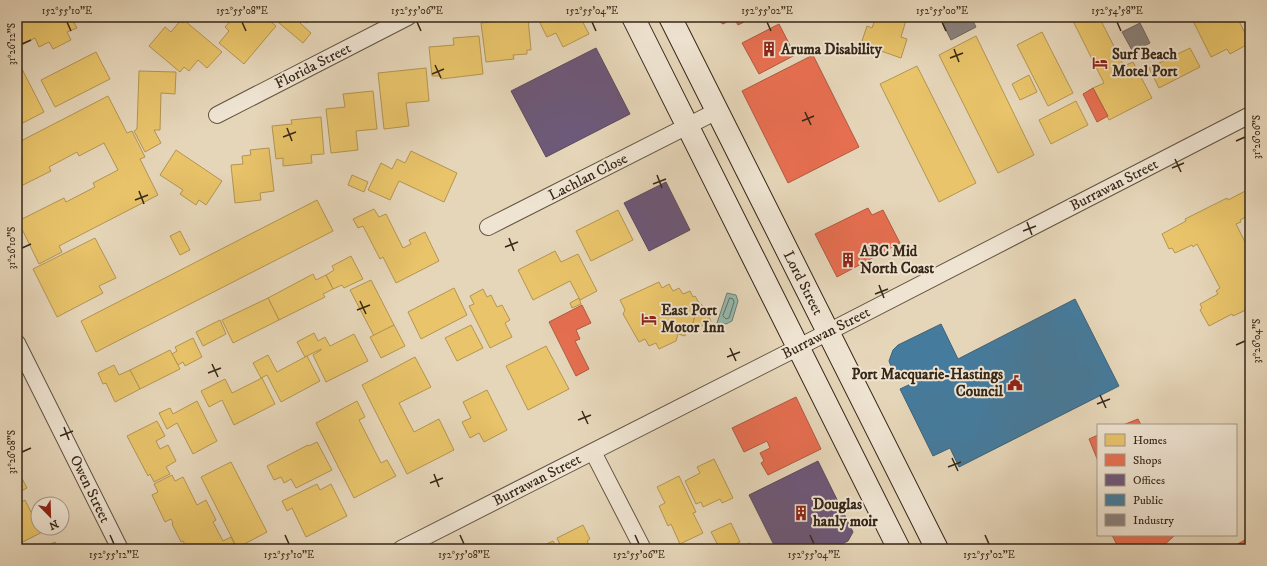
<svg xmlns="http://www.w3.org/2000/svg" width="1267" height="566" font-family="'IM FELL DW Pica',serif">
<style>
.water{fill:#96b9ae;stroke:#707f72}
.homes{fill:#e9c46a;stroke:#b39551}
.shops{fill:#e76f51;stroke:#b25940}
.offices{fill:#6d597a;stroke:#5c4a5c}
.public{fill:#457b9d;stroke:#406275}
.industry{fill:#8a817c;stroke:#71665e}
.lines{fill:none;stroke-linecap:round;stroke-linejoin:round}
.shore{stroke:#667062;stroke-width:1}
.street-casing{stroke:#625340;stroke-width:18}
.secondary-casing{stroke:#362717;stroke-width:24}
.street{stroke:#efe4d2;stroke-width:16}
.secondary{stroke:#efe4d2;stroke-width:22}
.ticks{fill:none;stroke:#362717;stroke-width:1.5}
.labels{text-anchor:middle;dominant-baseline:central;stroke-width:4;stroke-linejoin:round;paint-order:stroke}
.poi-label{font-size:15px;font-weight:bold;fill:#362717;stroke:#efe4d2;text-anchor:start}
.street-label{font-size:15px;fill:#362717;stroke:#efe4d2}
.neatline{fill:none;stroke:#362717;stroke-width:1.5}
.ticks-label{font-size:10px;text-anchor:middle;fill:#362717}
</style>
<rect width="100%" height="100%" fill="#e6d6b9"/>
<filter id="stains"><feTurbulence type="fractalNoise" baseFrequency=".005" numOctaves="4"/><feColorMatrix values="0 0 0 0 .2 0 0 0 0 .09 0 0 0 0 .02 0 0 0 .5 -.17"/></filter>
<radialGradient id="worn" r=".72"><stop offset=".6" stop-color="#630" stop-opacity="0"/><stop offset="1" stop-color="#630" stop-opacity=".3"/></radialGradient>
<!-- water -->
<polygon class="water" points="727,293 736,295 738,301 732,321 726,324 723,323 721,324 717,323"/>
<!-- homes -->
<g class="homes">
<polygon points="19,17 71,17 77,28 67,32 71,40 53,49 49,42 39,47 35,38 18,47 17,18"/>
<polygon points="234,17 237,17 239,19 241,17 265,17 276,26 244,64 219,43 229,31 225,27"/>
<polygon points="272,17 312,17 307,23 303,20 300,23 311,33 303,43"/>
<polygon points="537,17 580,17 589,34 563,47 556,33 547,37"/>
<polygon points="876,17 907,17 901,37 907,39 901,58 861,44 867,26 872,28"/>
<polygon points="1071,17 1099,17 1124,66 1133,62 1152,98 1109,120 1093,88 1104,83"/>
<polygon points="1191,17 1237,17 1250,43 1230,54 1227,49 1211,57"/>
<polygon points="528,18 531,50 527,50 527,54 513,55 514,59 486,62 481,23"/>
<polygon points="180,21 183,23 185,21 222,52 207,68 198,60 189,71 184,67 180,72 149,46 165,27 171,32"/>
<polygon points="1042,32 1073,93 1048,106 1017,45"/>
<polygon points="479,36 483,74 441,79 440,76 432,76 429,47 454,45 453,38"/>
<polygon points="976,36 1034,155 998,173 939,55"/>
<polygon points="1190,48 1200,67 1159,88 1149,68"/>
<polygon points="96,52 110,79 55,107 41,80"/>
<polygon points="917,66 976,183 939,202 880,84"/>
<polygon points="426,68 429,101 406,103 409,126 384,129 378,73"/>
<polygon points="22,69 44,112 19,125 17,121 17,71"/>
<polygon points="139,71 176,72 175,94 161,93 160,130 154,130 161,143 145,152 134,131 137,129"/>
<polygon points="1029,75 1037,92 1020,100 1012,84"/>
<polygon points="373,91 377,129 356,131 358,150 331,153 326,109 345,107 343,94"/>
<polygon points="108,96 127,133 132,131 145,157 140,159 158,195 59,246 62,252 39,264 18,221 64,198 66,202 95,187 93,183 118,170 104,143 79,156 77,152 49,167 51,171 17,188 17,143"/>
<polygon points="1076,101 1088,125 1051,144 1039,120"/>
<polygon points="321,117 324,154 311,155 312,163 283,166 283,158 276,159 272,126 292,124 291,120"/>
<polygon points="269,148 274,191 260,193 261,200 235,203 231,165 243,164 242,156 251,155 250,150"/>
<polygon points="176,150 222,181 206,205 199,200 196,205 180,194 183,190 160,175"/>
<polygon points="411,151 457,173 444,202 399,181 390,200 368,190 381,163 392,169 397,159 405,163"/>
<polygon points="352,175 368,182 364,192 348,185"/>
<polygon points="1249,189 1250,215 1240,220 1241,222 1236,224 1250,252 1250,308 1233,316 1232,314 1209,326 1200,310 1202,308 1200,304 1218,294 1216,291 1220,288 1197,244 1193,247 1192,245 1175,253 1172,248 1169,249 1162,234 1186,221 1185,219 1227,198 1228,200"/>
<polygon points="317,200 333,231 96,352 81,321"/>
<polygon points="374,209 379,217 386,214 403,248 411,244 409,240 425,232 439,261 396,283 383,257 380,259 363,226 358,228 353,219"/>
<polygon points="618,210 633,240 591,261 576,231"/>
<polygon points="180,231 190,250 180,255 170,236"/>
<polygon points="95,238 116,278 99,286 103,293 57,317 33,269"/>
<polygon points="555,251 561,262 578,254 597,291 580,300 570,281 533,300 518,270"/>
<polygon points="351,256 363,279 344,288 342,285 333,289 326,275 334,270 332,266"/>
<polygon points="313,274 316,280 326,275 333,289 323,294 325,297 279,320 268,298"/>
<polygon points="371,280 394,325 374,336 350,290"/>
<polygon points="659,282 662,288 669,284 673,291 679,288 683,294 690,291 693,297 695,296 699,303 691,329 687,328 685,336 678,334 676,341 659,349 656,343 649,346 645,339 639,342 623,314 625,310 620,300"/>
<polygon points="454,288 467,315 421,339 408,312"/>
<polygon points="483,289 487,297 491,295 497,307 502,305 510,320 505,323 512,337 490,348 469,306 474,304 470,296"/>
<polygon points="268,298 279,320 233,343 222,320"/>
<polygon points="579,298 581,304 572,308 570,303"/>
<polygon points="699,303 702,305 711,321 694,330 691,329"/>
<polygon points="220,320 226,334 203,346 196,332"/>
<polygon points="394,325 405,346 381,358 370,337"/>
<polygon points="471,325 483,348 457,361 445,338"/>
<polygon points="314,333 318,341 325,337 330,346 354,334 368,361 326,382 313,355 321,350 321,349 305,357 297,342"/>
<polygon points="193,338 202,357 185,366 183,362 178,365 172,354 177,351 175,347"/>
<polygon points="546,346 569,389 528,410 506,366"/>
<polygon points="170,350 180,369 140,389 130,370"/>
<polygon points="268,355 277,372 307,356 320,381 281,402 267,375 261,378 253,363"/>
<polygon points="415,357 431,387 399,403 414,432 439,419 454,450 407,474 362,385"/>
<polygon points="114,365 119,375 130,370 140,389 115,402 106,383 103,384 98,373"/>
<polygon points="262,378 275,404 234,425 222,400 209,407 201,391 225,379 232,393"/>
<polygon points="487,390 507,430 484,442 479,433 470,438 462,422 471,418 463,402"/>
<polygon points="197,401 217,441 193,454 177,423 167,429 159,413 170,408 173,414"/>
<polygon points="357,401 365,417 359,420 381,463 387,460 396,476 354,498 316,423"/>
<polygon points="157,421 165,436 156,441 160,449 168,445 176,461 166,467 170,474 154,482 150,474 148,476 127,436"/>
<polygon points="317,442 332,470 296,488 291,479 284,483 281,477 274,480 267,466 308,445 309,446"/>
<polygon points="714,459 733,498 722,503 720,499 703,507 701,502 696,504 685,481 700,473 697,467"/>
<polygon points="231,462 267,532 237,548 201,477"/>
<polygon points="17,469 27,488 17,493"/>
<polygon points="172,475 175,481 183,477 197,505 206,500 216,520 213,522 223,541 231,537 237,549 187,549 183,541 181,542 172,524 173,523 171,519 165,522 152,495 158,492 154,484"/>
<polygon points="679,476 696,512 693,513 703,533 680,544 671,524 668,526 659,506 665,503 657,487"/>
<polygon points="317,484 320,490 331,484 347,516 306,537 292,508 287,511 282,501"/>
<polygon points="25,500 31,512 38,509 38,528 50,528 17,545 17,504"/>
<polygon points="731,523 740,542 726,549 720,549 711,532"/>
<polygon points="583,525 590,539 587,541 591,549 562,549 557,538"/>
<polygon points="553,541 558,549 536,549"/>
<polygon points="55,542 59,549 40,549"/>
<polygon points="750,543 753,549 740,549 739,548"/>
</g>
<!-- shops -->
<g class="shops">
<polygon points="713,17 754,17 738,25 734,18 723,24"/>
<polygon points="779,24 795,55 759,74 742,43"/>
<polygon points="813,55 859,147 788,183 742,91"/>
<polygon points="1093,88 1108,116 1097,122 1083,94"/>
<polygon points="868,208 872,215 883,210 900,243 837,277 815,234"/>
<polygon points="582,305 591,323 576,330 580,339 575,341 589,369 576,376 549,322"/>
<polygon points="796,397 821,449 768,475 761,463 764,461 760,453 770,448 767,441 744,452 732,428"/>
<polygon points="1138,419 1141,425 1123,425"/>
<polygon points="1098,435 1098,461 1089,439"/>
<polygon points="1112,535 1175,535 1160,549 1119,549"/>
<polygon points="1250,537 1250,549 1238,549 1236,545"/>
</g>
<!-- offices -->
<g class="offices">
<polygon points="596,48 630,114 546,157 511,91"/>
<polygon points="666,182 690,230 649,251 624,203"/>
<polygon points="818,461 853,532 848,541 832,549 776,549 749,495"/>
</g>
<!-- public -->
<polygon class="public" points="1075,299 1119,386 959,467 950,448 933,456 900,389 919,380 917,377 907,379 898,377 892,369 889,361 893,350 898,345 941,324 958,359"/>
<!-- industry -->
<g class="industry">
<polygon points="957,17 971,17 976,27 951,40 943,24"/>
<polygon points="1140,23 1150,43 1133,52 1122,32"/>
</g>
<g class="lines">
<!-- shore -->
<polygon class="shore" points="730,298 733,299 734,302 729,318 726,319 723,316"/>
<!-- street casing -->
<g class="street-casing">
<g id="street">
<polyline points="217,115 408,17"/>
<polyline points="488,227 717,111"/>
<polyline points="17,343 120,549"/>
<polyline points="593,452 643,549"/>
<polyline points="401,549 799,347 1250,115"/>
</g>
</g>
<!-- secondary casing -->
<g class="secondary-casing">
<g id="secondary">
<polyline points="633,17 899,549"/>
<polyline points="670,17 937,549"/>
</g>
</g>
<!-- street -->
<use href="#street" class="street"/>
<!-- secondary -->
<use href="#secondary" class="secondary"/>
</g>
<!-- ticks -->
<path class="ticks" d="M67 22 71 31M242 22 246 31M417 22 421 31M592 22 596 31M767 22 771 31M942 22 946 31M1117 22 1121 31M22 44 31 40M954 49 959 62M950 58 963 53M435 65 441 78M432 74 444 69M805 112 811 125M802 121 814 116M287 128 292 141M283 137 296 132M1236 141 1245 137M1175 159 1181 172M1172 168 1184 163M657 175 662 188M653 184 666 179M139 191 144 204M135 200 148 195M1027 222 1032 235M1023 231 1036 226M509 238 514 251M505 247 518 242M22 248 31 244M879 285 884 298M875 294 888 289M360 301 366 314M357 310 370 305M1236 345 1245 341M730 348 736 361M727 357 740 352M212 364 218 377M208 373 221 368M1100 395 1106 408M1097 404 1110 399M582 411 588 424M578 420 591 415M64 427 69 440M60 436 73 431M22 452 31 448M952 458 958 471M948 467 961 462M434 474 439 487M430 483 443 478M110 535 114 544M285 535 289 544M460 535 464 544M635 535 639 544M810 535 814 544M985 535 989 544"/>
<!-- icons -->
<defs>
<g id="building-bare" transform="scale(1.2)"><path d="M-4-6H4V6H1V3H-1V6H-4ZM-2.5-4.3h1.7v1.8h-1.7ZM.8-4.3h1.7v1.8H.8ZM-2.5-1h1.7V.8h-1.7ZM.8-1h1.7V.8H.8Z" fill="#8f2418" stroke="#efe4d2" stroke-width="2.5" paint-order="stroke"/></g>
<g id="hotel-bare" transform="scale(1.2)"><path d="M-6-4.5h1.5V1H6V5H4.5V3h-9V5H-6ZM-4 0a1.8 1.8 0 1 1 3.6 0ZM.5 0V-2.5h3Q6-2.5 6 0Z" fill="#8f2418" stroke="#efe4d2" stroke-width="2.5" paint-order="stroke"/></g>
<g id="civic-bare" transform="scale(1.2)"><path d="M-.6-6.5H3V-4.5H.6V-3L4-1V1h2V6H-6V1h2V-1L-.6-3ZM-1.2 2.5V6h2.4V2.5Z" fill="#8f2418" stroke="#efe4d2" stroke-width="2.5" paint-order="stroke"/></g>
</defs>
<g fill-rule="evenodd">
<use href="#building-bare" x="769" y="49"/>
<use href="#hotel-bare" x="1100" y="63"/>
<use href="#building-bare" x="848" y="260"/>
<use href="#hotel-bare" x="649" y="319"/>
<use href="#civic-bare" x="1015" y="383"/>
<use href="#building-bare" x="801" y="513"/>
</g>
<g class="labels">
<!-- poi labels -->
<g class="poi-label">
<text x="781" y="49">Aruma Disability</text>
<text x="1112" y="54">Surf Beach<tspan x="1112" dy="17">Motel Port</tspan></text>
<text x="860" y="251">ABC Mid<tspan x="860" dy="17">North Coast</tspan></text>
<text x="661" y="310">East Port<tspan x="661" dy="17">Motor Inn</tspan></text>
<text x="1003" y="374" text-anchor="end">Port Macquarie-Hastings<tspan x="1003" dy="17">Council</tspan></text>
<text x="813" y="504">Douglas<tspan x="813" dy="17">hanly moir</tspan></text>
</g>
<!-- street labels -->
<g class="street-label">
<text transform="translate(313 66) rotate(-27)">Florida Street</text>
<text transform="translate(588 177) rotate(-27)">Lachlan Close</text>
<text transform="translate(1114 185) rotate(-27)">Burrawan Street</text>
<text transform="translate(803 283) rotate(63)">Lord Street</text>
<text transform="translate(826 333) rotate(-27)">Burrawan Street</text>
<text transform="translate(537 480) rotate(-27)">Burrawan Street</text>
<text transform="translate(90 489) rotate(64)">Owen Street</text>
</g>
</g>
<!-- margin -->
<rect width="1267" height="566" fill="none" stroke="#e6d6b9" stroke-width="44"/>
<!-- legend -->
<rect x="1097" y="424" width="140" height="112" fill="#efe4d2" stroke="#a59887"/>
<rect x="1105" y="434" width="20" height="12" fill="#e9c46a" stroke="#a59887"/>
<text x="1133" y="444" font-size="12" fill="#362717">Homes</text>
<rect x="1105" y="454" width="20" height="12" fill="#e76f51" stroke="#a59887"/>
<text x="1133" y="464" font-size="12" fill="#362717">Shops</text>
<rect x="1105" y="474" width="20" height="12" fill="#6d597a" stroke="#a59887"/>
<text x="1133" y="484" font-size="12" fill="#362717">Offices</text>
<rect x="1105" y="494" width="20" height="12" fill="#457b9d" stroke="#a59887"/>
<text x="1133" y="504" font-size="12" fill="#362717">Public</text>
<rect x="1105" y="514" width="20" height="12" fill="#8a817c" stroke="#a59887"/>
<text x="1133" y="524" font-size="12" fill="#362717">Industry</text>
<!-- north arrow -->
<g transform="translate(50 516) rotate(157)"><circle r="19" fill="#efe4d2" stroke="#a59887"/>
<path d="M0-3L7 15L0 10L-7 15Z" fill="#8f2418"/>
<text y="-6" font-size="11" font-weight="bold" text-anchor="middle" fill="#362717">N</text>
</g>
<rect x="22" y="22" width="1223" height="522" class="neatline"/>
<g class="ticks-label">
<text x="67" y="14">152°55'10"E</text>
<text x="242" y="14">152°55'08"E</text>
<text x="417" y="14">152°55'06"E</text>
<text x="592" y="14">152°55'04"E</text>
<text x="767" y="14">152°55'02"E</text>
<text x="942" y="14">152°55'00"E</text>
<text x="1117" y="14">152°54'58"E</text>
<text transform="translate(11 44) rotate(-90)" y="4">31°26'12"S</text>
<text transform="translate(1256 137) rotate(-90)" y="4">31°26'06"S</text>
<text transform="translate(11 248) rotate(-90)" y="4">31°26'10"S</text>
<text transform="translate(1256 341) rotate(-90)" y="4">31°26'04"S</text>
<text transform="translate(11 452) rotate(-90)" y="4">31°26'08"S</text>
<text x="114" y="558">152°55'12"E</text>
<text x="289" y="558">152°55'10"E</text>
<text x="464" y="558">152°55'08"E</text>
<text x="639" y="558">152°55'06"E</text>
<text x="814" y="558">152°55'04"E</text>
<text x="989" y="558">152°55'02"E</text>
</g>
<rect width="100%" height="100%" filter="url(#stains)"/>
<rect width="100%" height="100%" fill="url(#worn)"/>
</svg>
